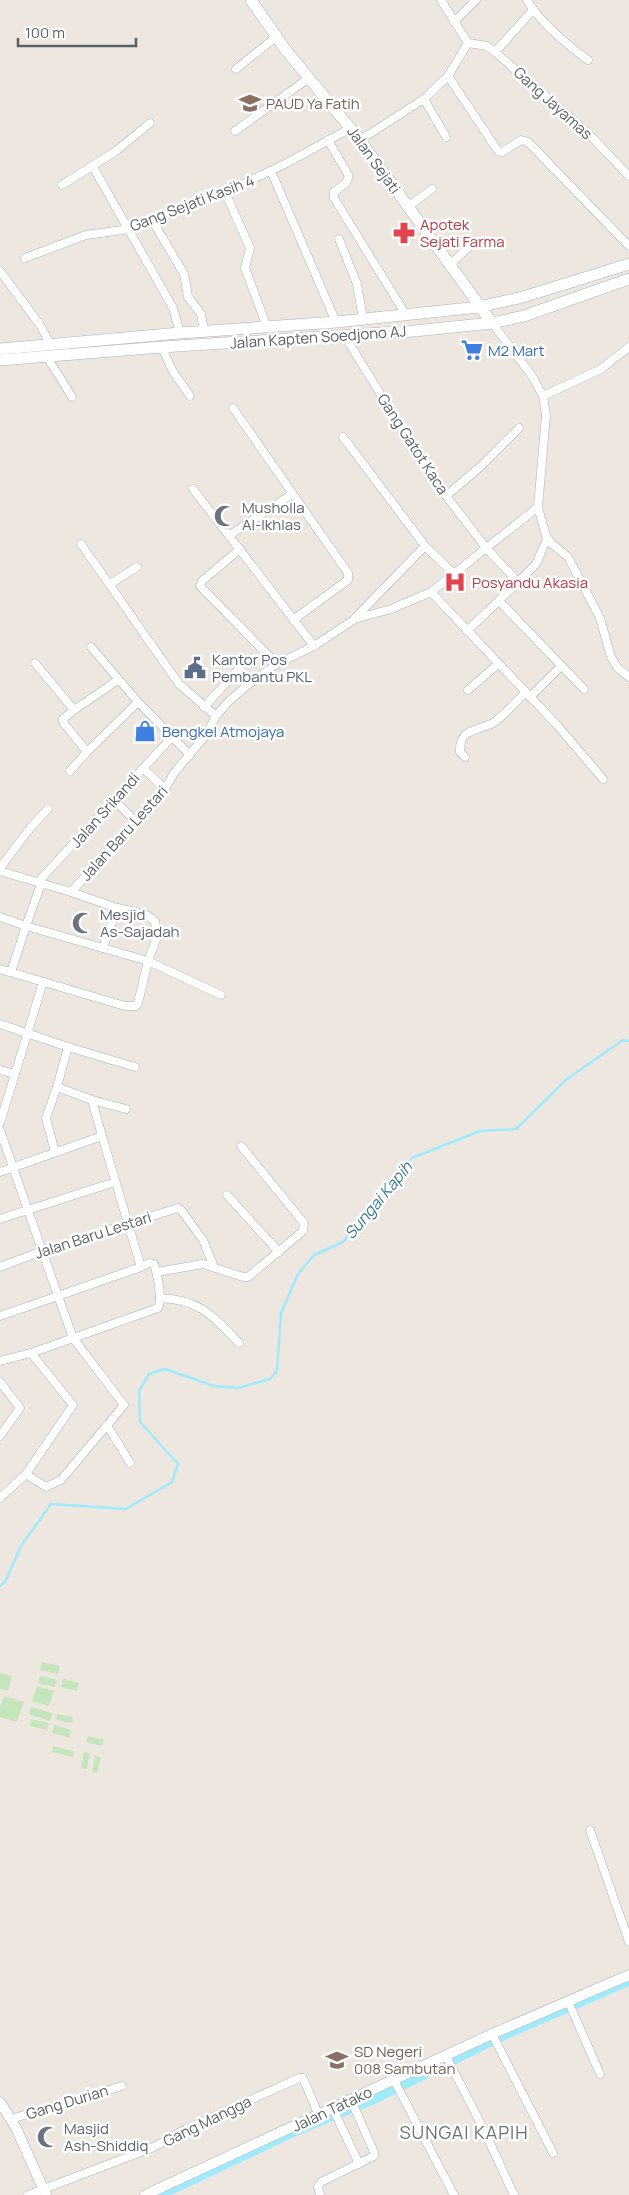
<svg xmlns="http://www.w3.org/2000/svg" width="629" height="2195" font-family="Manrope,sans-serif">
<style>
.green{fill:#c5e6bc}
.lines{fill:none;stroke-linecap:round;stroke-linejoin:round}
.stream{stroke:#9eeaff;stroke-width:2.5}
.canal{stroke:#9eeaff;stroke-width:9}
.minor-casing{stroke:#aeb4b7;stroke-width:9}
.tertiary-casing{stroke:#aeb4b7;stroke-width:11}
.secondary-casing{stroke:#adb3b7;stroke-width:12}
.minor{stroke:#fff;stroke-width:8}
.tertiary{stroke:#fff;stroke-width:10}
.secondary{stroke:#fff;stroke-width:11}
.labels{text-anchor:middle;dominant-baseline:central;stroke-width:5;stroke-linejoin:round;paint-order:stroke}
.education-label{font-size:15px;fill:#785e54;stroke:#fff;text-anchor:start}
.street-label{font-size:15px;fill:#595f62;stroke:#fff}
.health-label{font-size:15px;fill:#be3a42;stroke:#fff;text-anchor:start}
.shop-label{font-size:15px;fill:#366cbe;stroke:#fff;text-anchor:start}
.worship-label{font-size:15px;fill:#5b616d;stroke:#fff;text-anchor:start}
.service-label{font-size:15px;fill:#4e5e75;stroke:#fff;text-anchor:start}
.water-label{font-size:16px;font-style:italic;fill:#337b98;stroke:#fff}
.quarter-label{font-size:18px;letter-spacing:1px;fill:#6a7174;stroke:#fff}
</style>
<rect width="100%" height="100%" fill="#ede7e0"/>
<!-- green -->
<g class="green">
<polygon points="42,1662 60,1666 58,1674 40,1670"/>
<polygon points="0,1673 12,1676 8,1691 0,1689"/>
<polygon points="40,1676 57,1680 55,1687 38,1683"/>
<polygon points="63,1679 79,1683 77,1691 61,1687"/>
<polygon points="37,1686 54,1691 49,1706 32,1701"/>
<polygon points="4,1696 24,1702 17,1722 0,1717 0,1707"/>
<polygon points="31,1707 52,1713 50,1721 29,1714"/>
<polygon points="57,1714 73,1717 72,1723 56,1720"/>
<polygon points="31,1719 49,1723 47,1730 30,1726"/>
<polygon points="54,1725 71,1730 69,1738 52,1733"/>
<polygon points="88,1736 104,1740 102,1746 86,1742"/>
<polygon points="53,1746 74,1751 73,1757 52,1752"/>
<polygon points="84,1752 90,1753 87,1769 81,1768"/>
<polygon points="95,1756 101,1757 97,1773 92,1772"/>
</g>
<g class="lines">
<!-- stream -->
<polyline class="stream" points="0,1586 5,1582 21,1546 51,1504 126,1509 172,1482 178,1464 140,1422 139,1391 149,1374 165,1369 214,1386 238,1388 270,1379 277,1371 281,1313 298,1274 314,1255 343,1242 412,1158 480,1131 516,1129 567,1079 623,1040 629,1041"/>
<!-- canal -->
<polyline class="canal" points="161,2195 294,2132 377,2098 503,2036 629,1981"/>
<!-- minor casing -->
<g class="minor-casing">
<g id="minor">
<polyline points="441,0 468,43"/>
<path d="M527 0C541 24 566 44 588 60"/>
<polyline points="454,22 476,0"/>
<polyline points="468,43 487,46 495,52 588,133 629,176"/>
<polyline points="495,52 533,10"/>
<polyline points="236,69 276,37"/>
<polyline points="448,76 498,151 502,152 521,140 528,142 629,246"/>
<polyline points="424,99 446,137"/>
<polyline points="235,131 309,78"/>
<polyline points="328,140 349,176 346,183 334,192 334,198 406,315"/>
<polyline points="360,140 424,99 448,76 468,43"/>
<polyline points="93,167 173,308 180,333"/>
<polyline points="271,171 336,322"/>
<polyline points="62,185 116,151 150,123"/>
<polyline points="225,192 250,248 245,268 267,327"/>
<polyline points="408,207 432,189"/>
<polyline points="152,220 184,274 188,297 201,314 204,331"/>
<polyline points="339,239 357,284 363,319"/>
<polyline points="25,258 86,235 130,229 228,191 285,164 351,128"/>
<polyline points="450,265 475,241"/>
<polyline points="0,271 40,325 50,344"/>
<polyline points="492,323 532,376 543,396 546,415 538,507 546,536 551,543 568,557 600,618 611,657 617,667 629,677"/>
<polyline points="344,335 433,479 487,549 518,582 467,631"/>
<polyline points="162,347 172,370 190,396"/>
<polyline points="47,357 72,397"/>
<polyline points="543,396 601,369 629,347"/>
<polyline points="233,408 348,573 348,580 293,620"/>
<polyline points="343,437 425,546 455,575"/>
<polyline points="193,489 314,646"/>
<polyline points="446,496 481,466 519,428"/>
<polyline points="230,535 292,494"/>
<polyline points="81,544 179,684 216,716"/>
<polyline points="240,549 202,581 200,586 277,664"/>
<polyline points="518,582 536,564 547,539"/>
<polyline points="110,584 137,567"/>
<polyline points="431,592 557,725 603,779"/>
<polyline points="499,601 584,689"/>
<polyline points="355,618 425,546"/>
<polyline points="91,647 138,702 190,755"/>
<polyline points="35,663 74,710 118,680"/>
<polyline points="468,690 498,664"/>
<polyline points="530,697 561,666"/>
<polyline points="204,707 240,668"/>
<polyline points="74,710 63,719 63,722 87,752 138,702"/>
<path d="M465 757 460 752C459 727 479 731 493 723 504 716 515 702 525 693"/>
<polyline points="143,768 165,789"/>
<polyline points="70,771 87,752"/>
<polyline points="114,800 136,822"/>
<polyline points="0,868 31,827 48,809"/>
<polyline points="0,871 71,892"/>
<polyline points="38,882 172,737"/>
<polyline points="41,884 26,926 148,961 221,995"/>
<polyline points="0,917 26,926 11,972"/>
<polyline points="103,948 117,908"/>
<polyline points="0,969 125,1006 136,1006 138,1003 148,961 157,937 155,921 145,914 117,908 71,892 165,789 174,773 206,735 216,716 229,701 249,684 277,664 314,646 355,619 391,609 431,592 538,507"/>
<polyline points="0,1024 68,1047 57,1087"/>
<polyline points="68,1047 135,1067"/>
<polyline points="0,1070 15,1074 0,1123"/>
<polyline points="15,1074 43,982"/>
<polyline points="92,1100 126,1109"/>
<polyline points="0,1130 58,1296 0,1316"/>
<polyline points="0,1172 102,1136 92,1100 57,1087 46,1118 55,1152"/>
<polyline points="227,1195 279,1252"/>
<polyline points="0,1219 115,1182"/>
<polyline points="0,1267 42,1251 178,1208 181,1210 203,1240 214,1267"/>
<polyline points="157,1272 203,1264 243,1277 248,1277 303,1231 304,1223 241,1146"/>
<path d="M160 1298C201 1300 212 1315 239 1343"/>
<path d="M0 1361 31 1353 158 1308C163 1300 157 1273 154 1264L149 1263 141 1267"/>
<polyline points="0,1382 20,1408 0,1436"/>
<polyline points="107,1425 130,1463"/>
<polyline points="26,1474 46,1487 61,1480 124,1405 73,1338 58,1296 141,1267 102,1136"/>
<polyline points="0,1498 26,1474 73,1405 31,1353"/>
<polyline points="590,1830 629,1942"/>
<polyline points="568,2001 600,2074"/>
<polyline points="492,2034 553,2153"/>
<polyline points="446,2056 482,2126 514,2195"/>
<polyline points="394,2080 454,2195"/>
<polyline points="333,2109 359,2164"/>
<polyline points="11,2119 122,2086"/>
<polyline points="28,2195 154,2147 186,2129 299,2078 303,2078 319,2116"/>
<polyline points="320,2195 318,2187 321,2182 374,2156 374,2152 351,2100"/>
</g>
</g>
<!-- tertiary casing -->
<g class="tertiary-casing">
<g id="tertiary">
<polyline points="0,2102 16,2128 46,2195"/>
<polyline points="145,2195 492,2034 629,1975"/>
</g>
</g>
<!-- secondary casing -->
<g class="secondary-casing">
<g id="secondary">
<polyline points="251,0 285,49 360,140 492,323"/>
<polyline points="0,349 180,333 336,322 479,307 523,297 629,264"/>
<polyline points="0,360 162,347 414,331 492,323 524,316 629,279"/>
</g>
</g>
<!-- minor -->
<use href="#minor" class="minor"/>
<!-- tertiary -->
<use href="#tertiary" class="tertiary"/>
<!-- secondary -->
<use href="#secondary" class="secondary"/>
</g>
<!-- icons -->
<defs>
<g id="school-bare" transform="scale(1.725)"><path d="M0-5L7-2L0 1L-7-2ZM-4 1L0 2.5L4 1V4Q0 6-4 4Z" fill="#8d6e63" stroke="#fff" stroke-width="2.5" paint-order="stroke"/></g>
<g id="pharmacy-bare" transform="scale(1.725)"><path d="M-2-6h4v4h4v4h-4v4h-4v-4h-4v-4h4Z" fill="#e0444e" stroke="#fff" stroke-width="2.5" paint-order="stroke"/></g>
<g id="supermarket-bare" transform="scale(1.725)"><path d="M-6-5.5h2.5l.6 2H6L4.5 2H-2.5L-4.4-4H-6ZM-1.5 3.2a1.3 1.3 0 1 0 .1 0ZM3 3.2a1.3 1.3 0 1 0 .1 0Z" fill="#3f7fe0" stroke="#fff" stroke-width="2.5" paint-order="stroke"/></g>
<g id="mosque-bare" transform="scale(1.725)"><path d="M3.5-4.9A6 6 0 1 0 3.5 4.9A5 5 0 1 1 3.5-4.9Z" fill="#6b7280" stroke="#fff" stroke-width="2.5" paint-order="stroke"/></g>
<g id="hospital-bare" transform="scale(1.725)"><path d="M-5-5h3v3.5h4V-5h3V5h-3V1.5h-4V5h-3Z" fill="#e0444e" stroke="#fff" stroke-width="2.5" paint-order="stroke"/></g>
<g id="civic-bare" transform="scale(1.725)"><path d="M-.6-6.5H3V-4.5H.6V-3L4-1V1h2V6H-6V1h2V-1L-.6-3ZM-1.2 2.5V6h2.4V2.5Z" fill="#5c6f8a" stroke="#fff" stroke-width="2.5" paint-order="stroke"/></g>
<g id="shop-bare" transform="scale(1.725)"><path d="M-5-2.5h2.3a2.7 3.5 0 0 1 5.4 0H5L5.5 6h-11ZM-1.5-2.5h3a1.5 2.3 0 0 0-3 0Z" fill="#3f7fe0" stroke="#fff" stroke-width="2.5" paint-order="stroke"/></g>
</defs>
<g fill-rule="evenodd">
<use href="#school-bare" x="250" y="103"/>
<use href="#pharmacy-bare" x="404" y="233"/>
<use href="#supermarket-bare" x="472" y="350"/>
<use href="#mosque-bare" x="225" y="516"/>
<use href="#hospital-bare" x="455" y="582"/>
<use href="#civic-bare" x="195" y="668"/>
<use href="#shop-bare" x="145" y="731"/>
<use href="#mosque-bare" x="83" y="923"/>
<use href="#school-bare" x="337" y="2060"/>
<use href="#mosque-bare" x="48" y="2137"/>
</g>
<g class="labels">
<!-- education labels -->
<g class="education-label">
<text x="266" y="103">PAUD Ya Fatih</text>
<text x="354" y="2051">SD Negeri<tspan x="354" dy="17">008 Sambutan</tspan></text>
</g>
<!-- street labels -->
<g class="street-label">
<text transform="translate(553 103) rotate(42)">Gang Jayamas</text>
<text transform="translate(374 160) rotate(54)">Jalan Sejati</text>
<text transform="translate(192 203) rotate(-21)">Gang Sejati Kasih 4</text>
<text transform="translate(318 337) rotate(-4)">Jalan Kapten Soedjono AJ</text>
<text transform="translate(413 444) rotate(57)">Gang Gatot Kaca</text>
<text transform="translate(105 810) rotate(-48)">Jalan Srikandi</text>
<text transform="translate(124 833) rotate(-48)">Jalan Baru Lestari</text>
<text transform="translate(93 1235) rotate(-18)">Jalan Baru Lestari</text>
<text transform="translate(67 2102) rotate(-17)">Gang Durian</text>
<text transform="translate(332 2109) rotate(-25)">Jalan Tatako</text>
<text transform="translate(207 2121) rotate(-26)">Gang Mangga</text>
</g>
<!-- health labels -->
<g class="health-label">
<text x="420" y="224">Apotek<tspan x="420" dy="17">Sejati Farma</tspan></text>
<text x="472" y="582">Posyandu Akasia</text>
</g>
<!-- shop labels -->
<g class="shop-label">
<text x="488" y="350">M2 Mart</text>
<text x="162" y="731">Bengkel Atmojaya</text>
</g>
<!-- worship labels -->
<g class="worship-label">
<text x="242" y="507">Musholla<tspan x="242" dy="17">Al-Ikhlas</tspan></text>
<text x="100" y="914">Mesjid<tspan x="100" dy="17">As-Sajadah</tspan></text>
<text x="64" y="2128">Masjid<tspan x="64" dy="17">Ash-Shiddiq</tspan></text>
</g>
<!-- service labels -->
<g class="service-label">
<text x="212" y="659">Kantor Pos<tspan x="212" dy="17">Pembantu PKL</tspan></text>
</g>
<!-- water labels -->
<g class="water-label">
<text transform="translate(378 1200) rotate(-50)">Sungai Kapih</text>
</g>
<!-- quarter labels -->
<g class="quarter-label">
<text x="464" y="2132">SUNGAI KAPIH</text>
</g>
</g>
<!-- scale -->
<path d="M18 38v8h118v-8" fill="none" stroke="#595f62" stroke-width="2.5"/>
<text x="25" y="38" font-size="15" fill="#595f62" stroke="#ffffff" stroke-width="4" paint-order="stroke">100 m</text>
</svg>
